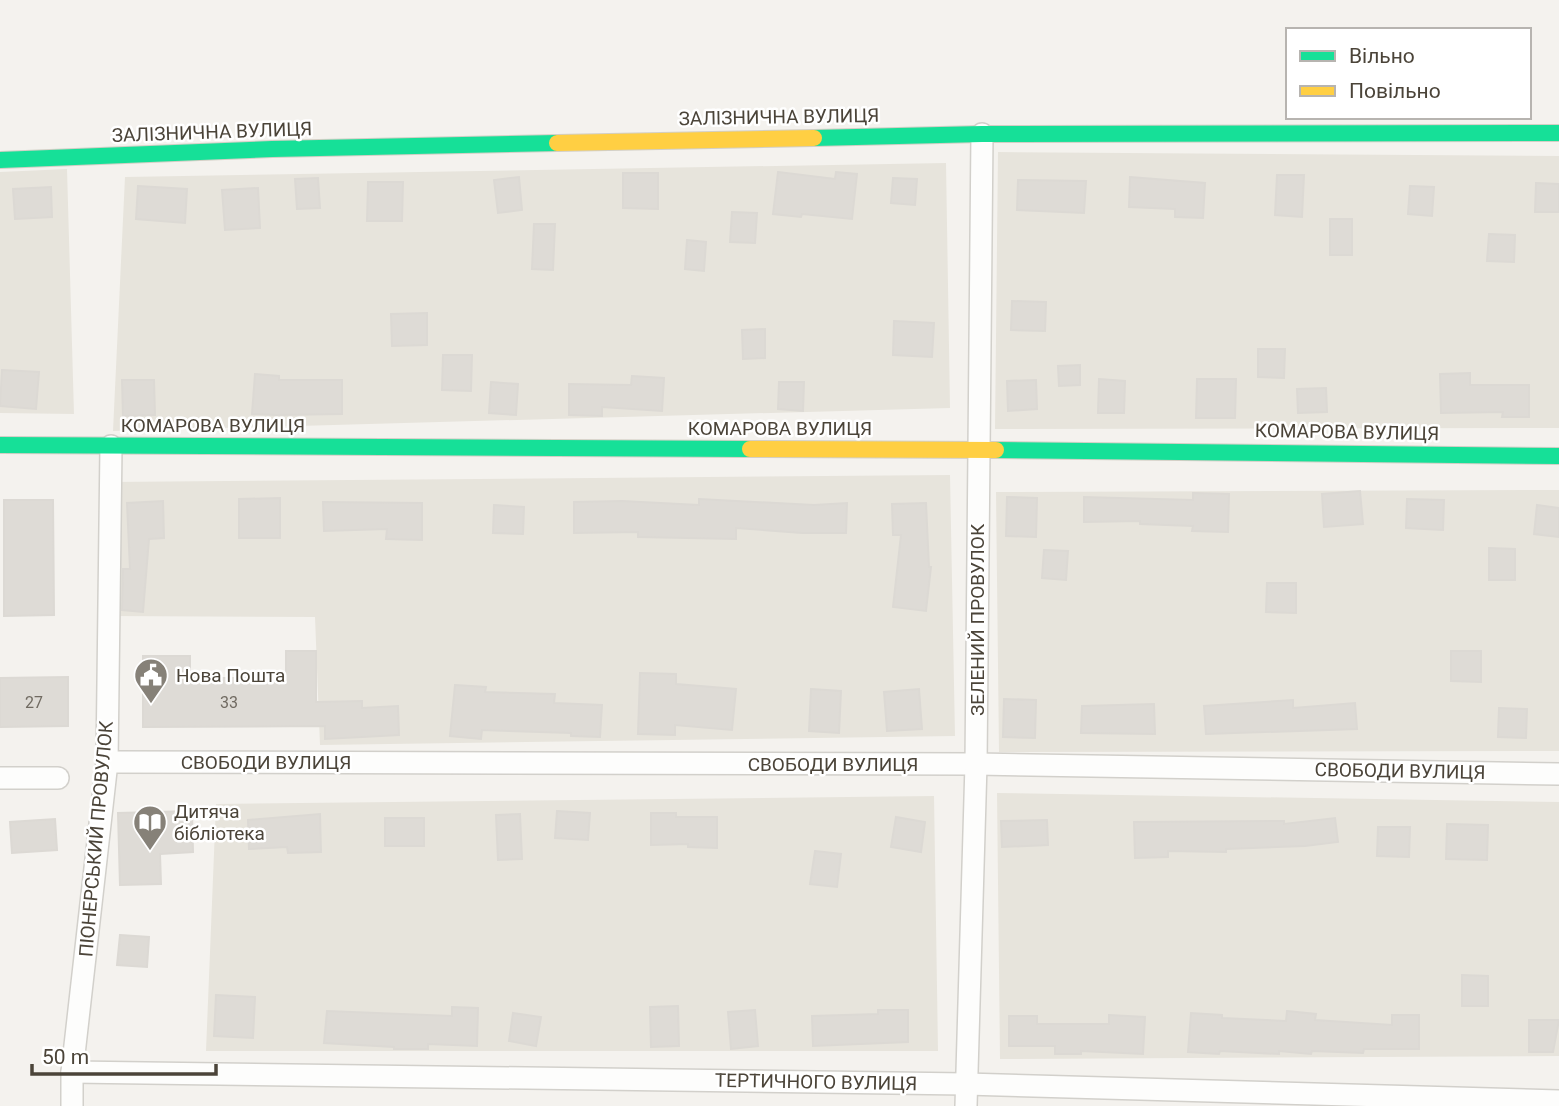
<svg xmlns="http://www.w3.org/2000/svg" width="1559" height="1106" font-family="Roboto,sans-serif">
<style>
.residential{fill:#e7e4dc}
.building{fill:#dedbd6;stroke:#dcd9d4;stroke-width:2}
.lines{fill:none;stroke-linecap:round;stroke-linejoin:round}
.street-casing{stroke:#d2d0cb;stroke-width:24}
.fast-casing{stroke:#d3cfc5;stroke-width:18}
.slow-casing{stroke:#d3cfc5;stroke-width:18}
.street{stroke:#fdfdfc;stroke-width:21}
.fast{stroke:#16e098;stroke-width:16}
.slow{stroke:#ffcf43;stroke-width:16}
.labels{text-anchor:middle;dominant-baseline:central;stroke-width:5;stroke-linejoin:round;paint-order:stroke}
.number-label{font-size:16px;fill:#706a61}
.street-label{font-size:19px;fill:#4b4439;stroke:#fff}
.poi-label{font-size:19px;fill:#4b4439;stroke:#fff;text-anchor:start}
</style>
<rect width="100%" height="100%" fill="#f4f2ee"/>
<!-- residential -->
<g class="residential">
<polygon points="998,152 1559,156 1559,428 995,429"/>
<polygon points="946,163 950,408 113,431 125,177"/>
<polygon points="67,169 74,414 0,413 0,172"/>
<polygon points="950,475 955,736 320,745 315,617 108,616 111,482"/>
<polygon points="1559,490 1559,751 999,752 996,492"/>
<polygon points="997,793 1559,802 1559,1056 1000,1059"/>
<polygon points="934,796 938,1051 206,1051 216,804"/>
</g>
<!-- building -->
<g class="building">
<polygon points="778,172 835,179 836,172 857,174 852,219 802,214 801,217 773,214"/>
<polygon points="623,173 658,173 658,209 623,208"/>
<polygon points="1277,175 1304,175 1302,217 1275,215"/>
<polygon points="519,177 522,210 498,213 494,180"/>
<polygon points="1130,177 1205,183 1203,218 1175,217 1175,209 1129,207"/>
<polygon points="318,178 320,208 297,209 295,179"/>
<polygon points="893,178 917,179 915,205 891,203"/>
<polygon points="1018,180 1086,181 1084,213 1017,210"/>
<polygon points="368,182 403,182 402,221 367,221"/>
<polygon points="1536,183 1559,184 1559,212 1535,212"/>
<polygon points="138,186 187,189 185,223 136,219"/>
<polygon points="1410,186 1434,187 1432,216 1408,214"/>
<polygon points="51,187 52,217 15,219 13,189"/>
<polygon points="258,188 260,228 225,230 222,190"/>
<polygon points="732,212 757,213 755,243 730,242"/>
<rect x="1330" y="219" width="22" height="36"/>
<polygon points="534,224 555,224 553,270 532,269"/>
<polygon points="1489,234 1515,235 1514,262 1487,261"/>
<polygon points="687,240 706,242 704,271 685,269"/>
<polygon points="1012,301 1046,302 1045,331 1011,330"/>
<polygon points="427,313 427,345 392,346 391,314"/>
<polygon points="894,321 934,323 932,357 893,355"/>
<polygon points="765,329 765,358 743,359 742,330"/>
<polygon points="1258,349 1285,349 1284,378 1258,377"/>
<polygon points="443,355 472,355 471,391 442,390"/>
<polygon points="1080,365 1080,385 1059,386 1058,366"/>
<polygon points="2,370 39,372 36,409 0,406"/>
<polygon points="1470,373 1470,385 1529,385 1529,417 1502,417 1503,412 1441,413 1440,374"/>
<polygon points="255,374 279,376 279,380 342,380 342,414 276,415 252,414"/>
<polygon points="632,376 664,378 662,411 602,407 602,416 569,415 569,384 631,385"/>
<polygon points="1099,379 1125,381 1124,413 1098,413"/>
<polygon points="1197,379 1236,379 1235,418 1196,418"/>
<polygon points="122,380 154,380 155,415 123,416"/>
<polygon points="1036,380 1037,409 1008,411 1007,381"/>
<polygon points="491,382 518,384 516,415 489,413"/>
<polygon points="779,382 804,382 803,411 778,409"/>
<polygon points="1326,388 1327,412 1298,413 1297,389"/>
<polygon points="1360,491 1363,524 1324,527 1322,494"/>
<polygon points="1193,493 1229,494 1228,532 1192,531 1193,526 1140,524 1140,521 1084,522 1084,497 1193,500"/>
<polygon points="1007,497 1037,498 1036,537 1006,536"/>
<polygon points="280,498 280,538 239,538 239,499"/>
<polygon points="699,499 814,505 847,503 846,533 802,533 736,528 736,539 638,537 638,532 574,533 574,502 622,501 699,505"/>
<polygon points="1407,499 1444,500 1443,530 1406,528"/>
<polygon points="4,500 53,500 54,615 4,616"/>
<polygon points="163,501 164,538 149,539 143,612 122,610 123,569 130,569 127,503"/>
<polygon points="323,502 422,503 422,540 386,539 387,529 324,531"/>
<polygon points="926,503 929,567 931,567 926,611 893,607 901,535 893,535 892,504"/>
<polygon points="494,505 524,507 523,534 493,533"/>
<polygon points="1537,505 1559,508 1559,537 1534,534"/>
<polygon points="1489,548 1515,549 1515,580 1489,580"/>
<polygon points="1044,550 1068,551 1066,580 1042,578"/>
<polygon points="1267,583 1296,583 1296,613 1266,612"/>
<polygon points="286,651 316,651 316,702 362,701 362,708 398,706 399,735 325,739 325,726 143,727 143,656 190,656 190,678 286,678"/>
<polygon points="1451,651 1481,651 1481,682 1451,681"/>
<polygon points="640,673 676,674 676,684 736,689 732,730 675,725 675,735 638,734"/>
<polygon points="68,677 68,726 0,727 0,678"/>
<polygon points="455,685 486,687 485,692 555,694 554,703 602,705 600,737 571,736 571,733 482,730 481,739 450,736"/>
<polygon points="811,689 841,691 839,733 809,731"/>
<polygon points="919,689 922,729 887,731 884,692"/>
<polygon points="1004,699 1036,700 1035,738 1003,737"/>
<polygon points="1293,700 1293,708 1355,703 1357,729 1206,734 1204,706"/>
<polygon points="1154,704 1155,734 1081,733 1082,706"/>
<polygon points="1499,708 1527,709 1526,738 1498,737"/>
<polygon points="192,811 193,852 160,854 161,884 120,885 118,813"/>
<polygon points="557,811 590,813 588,840 555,838"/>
<polygon points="651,813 676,813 676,817 717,817 717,848 688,847 688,844 651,845"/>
<polygon points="320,814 321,852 288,853 287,847 249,849 248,820"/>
<polygon points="520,814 522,859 498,860 496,815"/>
<polygon points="896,817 925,822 921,852 891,847"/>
<rect x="385" y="818" width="39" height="28"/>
<polygon points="1335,818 1338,842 1305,846 1226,849 1226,852 1168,851 1168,857 1135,858 1134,822 1284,821 1284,824"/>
<polygon points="55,819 57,850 12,853 10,822"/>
<polygon points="1047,820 1048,845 1002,847 1001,821"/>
<polygon points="1447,824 1488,825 1487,860 1446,859"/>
<polygon points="1378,827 1410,827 1409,857 1377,856"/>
<polygon points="815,851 841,854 837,887 810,884"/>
<polygon points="120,935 149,937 147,967 117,965"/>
<polygon points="1462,975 1488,976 1488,1006 1462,1006"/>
<polygon points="216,995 255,997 253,1038 214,1036"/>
<polygon points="678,1006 679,1046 651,1047 650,1007"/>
<polygon points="452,1007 478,1008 477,1046 428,1044 428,1049 394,1049 394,1047 324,1043 327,1011 452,1016"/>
<polygon points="755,1010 758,1046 731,1049 728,1012"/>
<polygon points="878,1010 908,1010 908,1042 813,1046 812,1016 878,1014"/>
<polygon points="1287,1011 1316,1014 1315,1020 1392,1025 1392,1015 1419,1015 1419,1049 1364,1049 1363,1053 1312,1051 1311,1054 1279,1051 1279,1054 1220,1051 1219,1054 1188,1052 1191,1013 1222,1015 1222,1018 1286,1021"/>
<polygon points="513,1013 541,1017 536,1046 509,1041"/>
<polygon points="1109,1015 1145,1017 1143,1054 1081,1051 1081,1054 1055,1054 1055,1046 1009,1046 1009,1016 1037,1016 1037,1024 1109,1024"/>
<polygon points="1529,1020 1559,1020 1553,1052 1529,1052"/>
</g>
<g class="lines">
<!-- street casing -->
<g class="street-casing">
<g id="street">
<polyline points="107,762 976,764 1559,774"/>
<polyline points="0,778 58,778"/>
<polyline points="72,1072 966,1084 1559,1101"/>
<polyline points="72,1106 72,1072 107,762 111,446"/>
<polyline points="966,1106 976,764 982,134"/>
</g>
</g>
<!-- fast casing -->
<g class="fast-casing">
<g id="fast">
<polyline points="814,138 982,134 1559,133"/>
<polyline points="0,160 272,149 557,143"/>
<polyline points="0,445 750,449"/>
<polyline points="996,450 1559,456"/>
</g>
</g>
<!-- slow casing -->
<g class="slow-casing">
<g id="slow">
<polyline points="557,143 814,138"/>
<polyline points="750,449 996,450"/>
</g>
</g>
<!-- street -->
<use href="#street" class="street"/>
<!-- fast -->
<use href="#fast" class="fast"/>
<!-- slow -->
<use href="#slow" class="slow"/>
</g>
<!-- icons -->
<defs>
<g id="civic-pin" transform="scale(1.75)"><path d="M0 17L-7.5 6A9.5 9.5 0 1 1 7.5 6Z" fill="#868178" stroke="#fff"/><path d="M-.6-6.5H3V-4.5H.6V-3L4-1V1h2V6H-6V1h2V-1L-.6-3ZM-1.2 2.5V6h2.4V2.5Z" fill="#fff"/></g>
<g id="library-pin" transform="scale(1.75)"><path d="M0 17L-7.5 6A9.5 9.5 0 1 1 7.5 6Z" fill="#868178" stroke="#fff"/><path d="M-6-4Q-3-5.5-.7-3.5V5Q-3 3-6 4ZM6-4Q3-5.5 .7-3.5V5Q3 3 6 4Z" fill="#fff"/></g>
</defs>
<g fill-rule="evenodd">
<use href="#civic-pin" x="151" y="675"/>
<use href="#library-pin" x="150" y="822"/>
</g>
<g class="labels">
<!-- number labels -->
<g class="number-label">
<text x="34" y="702">27</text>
<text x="229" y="702">33</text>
</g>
<!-- street labels -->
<g class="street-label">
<text transform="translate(779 117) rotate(-1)">ЗАЛІЗНИЧНА ВУЛИЦЯ</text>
<text transform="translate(212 132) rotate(-2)">ЗАЛІЗНИЧНА ВУЛИЦЯ</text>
<text x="213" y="425">КОМАРОВА ВУЛИЦЯ</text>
<text x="780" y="428">КОМАРОВА ВУЛИЦЯ</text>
<text transform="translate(1347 432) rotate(1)">КОМАРОВА ВУЛИЦЯ</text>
<text transform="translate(977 620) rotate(-90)">ЗЕЛЕНИЙ ПРОВУЛОК</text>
<text x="266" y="762">СВОБОДИ ВУЛИЦЯ</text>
<text x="833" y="764">СВОБОДИ ВУЛИЦЯ</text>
<text transform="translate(1400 771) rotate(1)">СВОБОДИ ВУЛИЦЯ</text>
<text transform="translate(96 839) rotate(-85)">ПІОНЕРСЬКИЙ ПРОВУЛОК</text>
<text transform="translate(816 1082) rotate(1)">ТЕРТИЧНОГО ВУЛИЦЯ</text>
</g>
<!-- poi labels -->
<g class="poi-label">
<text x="176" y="675">Нова Пошта</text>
<text x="174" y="811">Дитяча<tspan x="174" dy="22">бібліотека</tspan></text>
</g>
</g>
<!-- legend -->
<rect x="1286" y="28" width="245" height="91" fill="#ffffff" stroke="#b7b4b0" stroke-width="2"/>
<rect x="1300" y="51" width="35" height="10" fill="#16e098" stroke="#b7b4b0" stroke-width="2"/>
<text x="1349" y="63" font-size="21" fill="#4b4439">Вільно</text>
<rect x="1300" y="86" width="35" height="10" fill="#ffcf43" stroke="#b7b4b0" stroke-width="2"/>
<text x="1349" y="98" font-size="21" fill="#4b4439">Повільно</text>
<!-- scale -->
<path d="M32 1064v10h184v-10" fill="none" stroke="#4b4439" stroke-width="3.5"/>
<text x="42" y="1064" font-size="21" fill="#4b4439" stroke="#ffffff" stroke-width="5" paint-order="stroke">50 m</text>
</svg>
